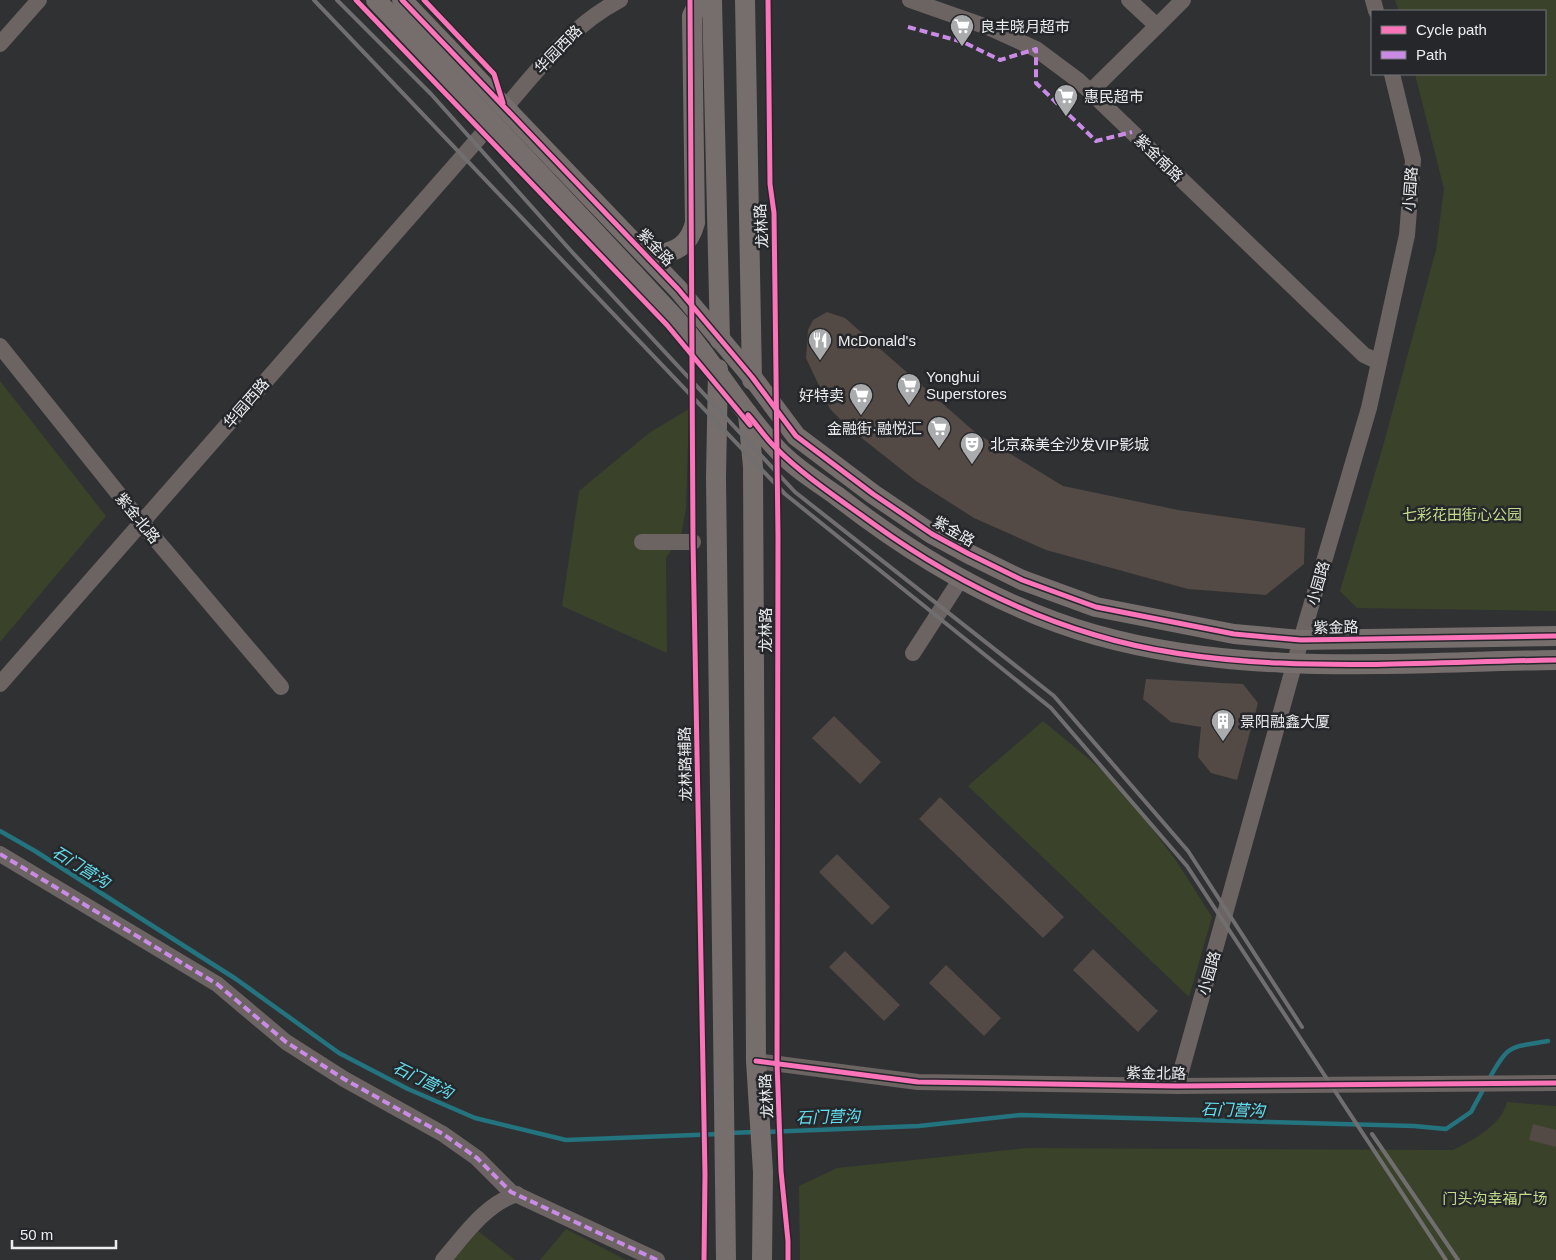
<svg xmlns="http://www.w3.org/2000/svg" width="1556" height="1260" font-family="Helvetica,'Noto Sans SC',sans-serif">
<style>
.green{fill:#3a4329}
.lines{fill:none;stroke-linecap:round;stroke-linejoin:round}
.stream{stroke:#23747f;stroke-width:4.5}
.building{fill:#534945}
.minor{stroke:#6c6363;stroke-width:16}
.major{stroke:#766d6d;stroke-width:20}
.rail{stroke:#716e6f;stroke-width:4}
.quiet{stroke:#ca8be6;stroke-width:4;stroke-dasharray:8 4;stroke-linecap:butt}
.cycleway-casing{stroke:#25272a;stroke-width:8}
.cycleway{stroke:#fb73b8;stroke-width:5}
.labels{text-anchor:middle;dominant-baseline:central;stroke-width:5;stroke-linejoin:round;paint-order:stroke}
.poi-label{font-size:15px;fill:#ebedef;stroke:#25272a;text-anchor:start}
.street-label{font-size:15px;fill:#ebedef;stroke:#25272a}
.park-label{font-size:15px;fill:#c2dc89;stroke:#25272a}
.water-label{font-size:16px;font-style:italic;fill:#63e0f0;stroke:#25272a}
</style>
<rect width="100%" height="100%" fill="#303133"/>
<!-- green -->
<g class="green">
<polygon points="1395,0 1556,0 1556,611 1357,608 1340,591 1383,446 1436,250 1444,189 1415,74 1545,74 1545,11 1399,11"/>
<polygon points="0,381 106,516 0,642"/>
<polygon points="689,409 686,508 681,536 666,558 667,653 562,606 579,491 649,433"/>
<polygon points="1043,721 1118,783 1177,862 1212,917 1189,997 968,786"/>
<path d="M1507 1102 1556 1106V1260H800L799 1186 837 1168 1027 1148 1453 1150C1473 1140 1501 1126 1507 1102Z"/>
<polygon points="566,1229 626,1260 540,1260"/>
<polygon points="478,1231 515,1260 453,1260"/>
</g>
<g class="lines">
<!-- stream -->
<g class="stream">
<polyline points="0,831 35,851 236,979 339,1053 408,1089 475,1118 566,1140 719,1134"/>
<path d="M1489 1079C1509 1043 1509 1048 1548 1041"/>
<polyline points="765,1132 919,1126 1021,1115 1414,1126 1446,1129 1471,1112 1484,1088"/>
<polyline points="730,1133 754,1132"/>
</g>
</g>
<!-- building -->
<g class="building">
<polygon points="827,312 845,318 976,433 1063,486 1178,510 1305,528 1304,564 1266,595 1188,589 1046,550 974,518 916,481 849,428 830,409 806,358 808,330 813,320"/>
<polygon points="1146,679 1243,684 1258,703 1237,780 1211,773 1198,757 1201,727 1171,722 1143,699"/>
<polygon points="834,716 881,762 860,784 812,738"/>
<polygon points="940,797 1064,917 1043,938 919,819"/>
<polygon points="837,854 890,907 872,925 819,872"/>
<polygon points="1093,949 1158,1011 1138,1032 1073,970"/>
<polygon points="845,951 900,1005 884,1021 829,967"/>
<polygon points="946,965 1001,1018 984,1036 929,983"/>
<polygon points="1533,1124 1556,1130 1556,1147 1529,1140"/>
</g>
<g class="lines">
<!-- minor -->
<g class="minor">
<polyline points="910,0 990,28 1036,49 1079,81 1364,355 1379,362"/>
<polyline points="1129,0 1157,26 1183,0"/>
<polyline points="1373,0 1376,11"/>
<polyline points="0,44 39,0"/>
<polyline points="1090,92 1157,26"/>
<path d="M505 108C539 68 572 25 620 0"/>
<polyline points="0,346 141,522 281,687"/>
<polyline points="642,542 693,542"/>
<polyline points="913,653 960,580"/>
<polyline points="0,684 492,123"/>
<polyline points="0,854 217,984 286,1042 344,1079 443,1134 477,1158 511,1192 657,1260"/>
<polyline points="756,1061 918,1082 1177,1086 1556,1083"/>
<polyline points="1177,1086 1301,640 1369,408 1407,235 1413,160 1392,74"/>
<path d="M443 1260C464 1236 485 1204 517 1194"/>
</g>
<!-- major -->
<g class="major">
<path d="M376 0C475 105 575 210 673 316 711 357 737 406 775 447 792 466 816 481 837 496 915 557 1000 608 1096 635 1245 677 1404 662 1556 660"/>
<polyline points="402,0 678,289 752,377 796,436 873,494 932,534 969,554 1022,580 1096,607 1234,634 1301,640 1556,636"/>
<polyline points="712,0 720,340"/>
<polyline points="745,0 752,380"/>
<path d="M650 258C674 251 688 249 695 223L692 16 700 0"/>
<polyline points="718,369 716,478 726,1260"/>
<polyline points="748,414 753,467 756,1061 763,1172 762,1260"/>
</g>
<!-- rail -->
<g class="rail">
<polyline points="314,0 785,494 1051,708 1187,866 1446,1260"/>
<polyline points="337,0 431,94 572,252 795,492 1054,696 1188,851 1302,1027"/>
<polyline points="1372,1134 1458,1260"/>
</g>
<!-- quiet -->
<g class="quiet">
<polyline points="908,27 963,42 1000,60 1036,49 1036,83 1096,141 1132,132"/>
<polyline points="0,854 217,984 286,1042 344,1079 443,1134 477,1158 511,1192 657,1260"/>
</g>
<!-- cycleway casing -->
<g class="cycleway-casing">
<g id="cycleway">
<polyline points="356,0 667,325 750,425"/>
<polyline points="402,0 678,289 752,377 796,436 873,494 932,534 969,554 1022,580 1096,607 1234,634 1301,640 1556,636"/>
<polyline points="424,0 494,74 503,103"/>
<polyline points="690,0 693,542 705,1174 704,1260"/>
<polyline points="768,0 770,184 774,213 778,536 777,1063 781,1171 788,1241 788,1260"/>
<path d="M748 415C758 426 766 439 777 449 802 475 845 503 875 525 942 573 1015 611 1095 635 1237 678 1409 662 1556 660"/>
<polyline points="756,1061 918,1082 1177,1086 1556,1083"/>
</g>
</g>
<!-- cycleway -->
<use href="#cycleway" class="cycleway"/>
</g>
<!-- icons -->
<defs>
<g id="supermarket-pin" transform="scale(1.25)"><path d="M0 17L-7.5 6A9.5 9.5 0 1 1 7.5 6Z" fill="#aaabad" stroke="#25272a"/><path d="M-6-5.5h2.5l.6 2H6L4.5 2H-2.5L-4.4-4H-6ZM-1.5 3.2a1.3 1.3 0 1 0 .1 0ZM3 3.2a1.3 1.3 0 1 0 .1 0Z" fill="#fff"/></g>
<g id="restaurant-pin" transform="scale(1.25)"><path d="M0 17L-7.5 6A9.5 9.5 0 1 1 7.5 6Z" fill="#aaabad" stroke="#25272a"/><path d="M-5-6h1v4h1v-4h1v4h1v-4h1v5L-1.5 .5V6h-2V.5L-5-1ZM5-6V6H3V1.5H1.5Q1.5-4 5-6Z" fill="#fff"/></g>
<g id="theatre-pin" transform="scale(1.25)"><path d="M0 17L-7.5 6A9.5 9.5 0 1 1 7.5 6Z" fill="#aaabad" stroke="#25272a"/><path d="M-5-5.5Q0-4 5-5.5V0Q5 5 0 6Q-5 5-5 0ZM-3.3-2.5H-1v1.5H-3.3ZM1-2.5H3.3v1.5H1ZM-2.8 1Q0 5.5 2.8 1Z" fill="#fff"/></g>
<g id="building-pin" transform="scale(1.25)"><path d="M0 17L-7.5 6A9.5 9.5 0 1 1 7.5 6Z" fill="#aaabad" stroke="#25272a"/><path d="M-4-6H4V6H1V3H-1V6H-4ZM-2.5-4.3h1.7v1.8h-1.7ZM.8-4.3h1.7v1.8H.8ZM-2.5-1h1.7V.8h-1.7ZM.8-1h1.7V.8H.8Z" fill="#fff"/></g>
</defs>
<g fill-rule="evenodd">
<use href="#supermarket-pin" x="962" y="26"/>
<use href="#supermarket-pin" x="1066" y="96"/>
<use href="#restaurant-pin" x="820" y="340"/>
<use href="#supermarket-pin" x="909" y="385"/>
<use href="#supermarket-pin" x="861" y="395"/>
<use href="#supermarket-pin" x="939" y="428"/>
<use href="#theatre-pin" x="972" y="444"/>
<use href="#building-pin" x="1223" y="721"/>
</g>
<g class="labels">
<!-- poi labels -->
<g class="poi-label">
<text x="980" y="26">良丰晓月超市</text>
<text x="1084" y="96">惠民超市</text>
<text x="838" y="340">McDonald's</text>
<text x="926" y="376">Yonghui<tspan x="926" dy="17">Superstores</tspan></text>
<text x="844" y="395" text-anchor="end">好特卖</text>
<text x="922" y="428" text-anchor="end">金融街·融悦汇</text>
<text x="990" y="444">北京森美全沙发VIP影城</text>
<text x="1240" y="721">景阳融鑫大厦</text>
</g>
<!-- street labels -->
<g class="street-label">
<text transform="translate(558 49) rotate(-46)">华园西路</text>
<text transform="translate(1159 158) rotate(44)">紫金南路</text>
<text transform="translate(1410 189) rotate(-86)">小园路</text>
<text transform="translate(761 226) rotate(-93)">龙林路</text>
<text transform="translate(656 247) rotate(46)">紫金路</text>
<text transform="translate(246 403) rotate(-49)">华园西路</text>
<text transform="translate(138 518) rotate(51)">紫金北路</text>
<text transform="translate(954 531) rotate(30)">紫金路</text>
<text transform="translate(1318 583) rotate(-74)">小园路</text>
<text transform="translate(1336 627) rotate(-1)">紫金路</text>
<text transform="translate(765 630) rotate(-90)">龙林路</text>
<text transform="translate(685 764) rotate(-91)">龙林路辅路</text>
<text transform="translate(1209 973) rotate(-74)">小园路</text>
<text transform="translate(1156 1073) rotate(1)">紫金北路</text>
<text transform="translate(766 1096) rotate(-93)">龙林路</text>
</g>
<!-- park labels -->
<g class="park-label">
<text x="1462" y="514">七彩花田街心公园</text>
<text x="1495" y="1198">门头沟幸福广场</text>
</g>
<!-- water labels -->
<g class="water-label">
<text transform="translate(81 867) rotate(32)">石门营沟</text>
<text transform="translate(423 1080) rotate(26)">石门营沟</text>
<text transform="translate(1233 1110) rotate(2)">石门营沟</text>
<text transform="translate(828 1117) rotate(-2)">石门营沟</text>
</g>
</g>
<!-- legend -->
<rect x="1371" y="10" width="175" height="65" fill="#25272a" stroke="#747679"/>
<rect x="1381" y="26" width="25" height="8" fill="#fb73b8" stroke="#747679"/>
<text x="1416" y="35" font-size="15" fill="#ebedef">Cycle path</text>
<rect x="1381" y="51" width="25" height="8" fill="#ca8be6" stroke="#747679"/>
<text x="1416" y="60" font-size="15" fill="#ebedef">Path</text>
<!-- scale -->
<path d="M12 1240v8h104v-8" fill="none" stroke="#ebedef" stroke-width="2.5"/>
<text x="20" y="1240" font-size="15" fill="#ebedef" stroke="#25272a" stroke-width="4" paint-order="stroke">50 m</text>
</svg>
